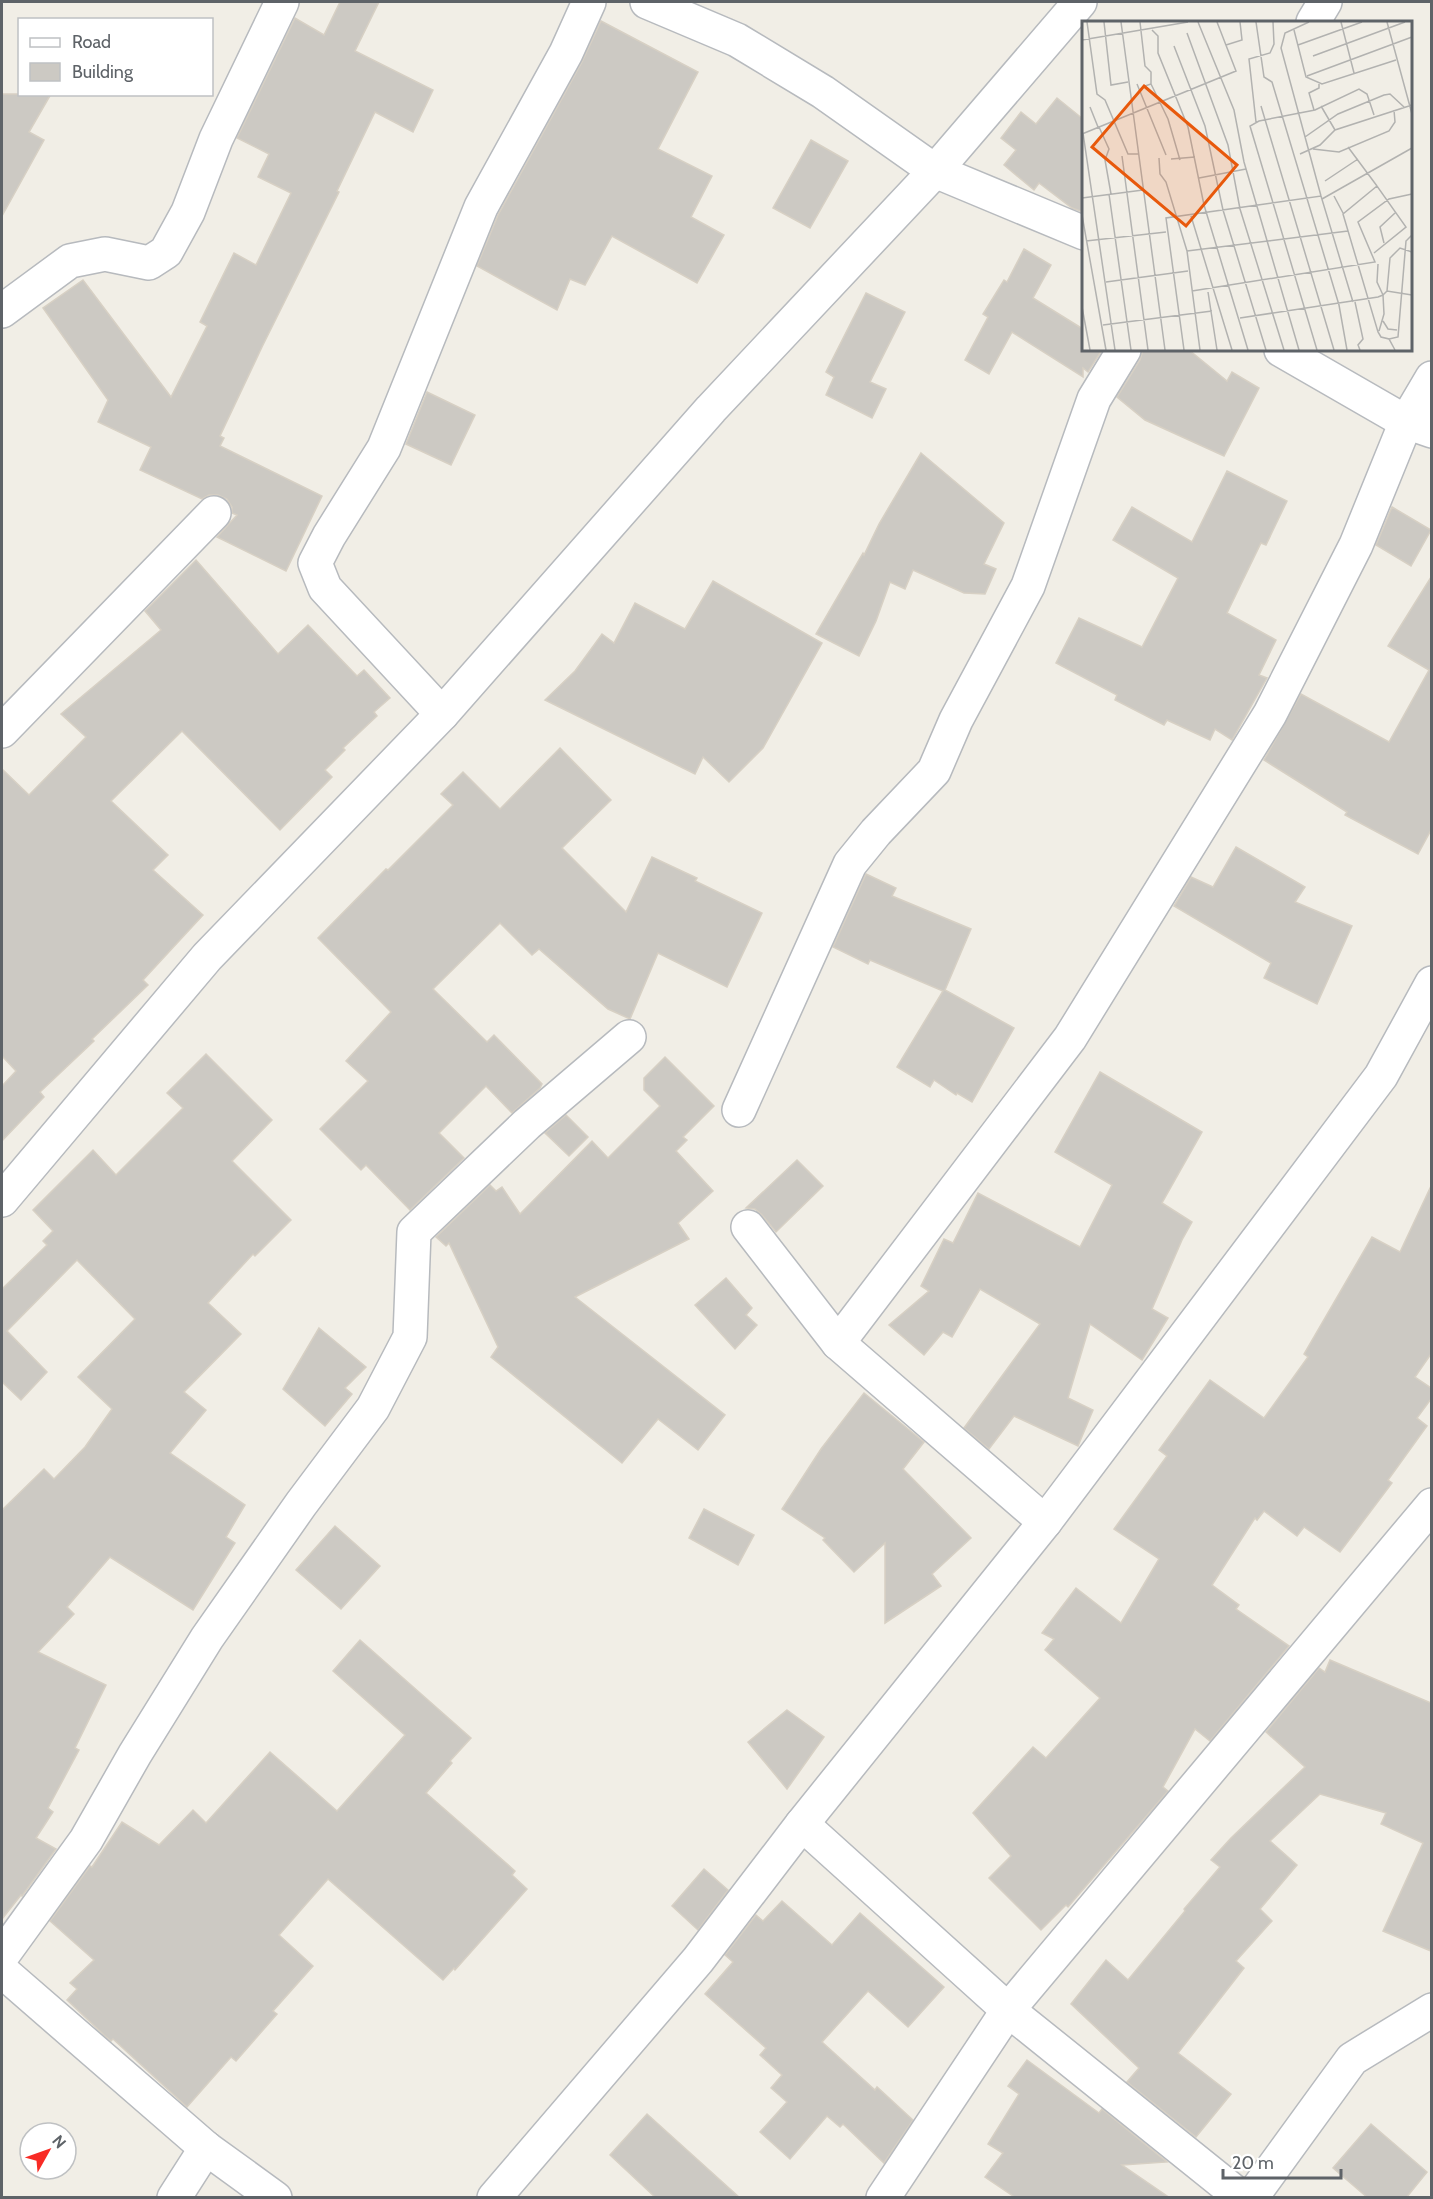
<svg xmlns="http://www.w3.org/2000/svg" width="1433" height="2199" font-family="Cabin,sans-serif">
<style>
.building{fill:#ccc9c3;stroke:#d7d0c4;stroke-width:1.5}
.lines{fill:none;stroke-linecap:round;stroke-linejoin:round}
.street-casing{stroke:#b7babe;stroke-width:36}
.street{stroke:#fff;stroke-width:33}
.inset-road{fill:none;stroke:#b2b2b0;stroke-width:1.5}
.view{fill:#e8590c;fill-opacity:0.15;stroke:#e8590c;stroke-width:3}
.inset-edge{fill:none;stroke:#5e6368;stroke-width:3}
</style>
<rect width="100%" height="100%" fill="#f1eee6"/>
<!-- building -->
<g class="building">
<polygon points="340,2 379,2 355,51 433,90 413,132 375,112 337,191 339,192 262,347 220,436 224,438 220,446 322,496 286,571 217,537 237,515 232,513 232,507 227,499 218,495 209,495 202,499 140,470 151,447 98,422 108,400 43,308 83,280 171,397 207,326 200,322 234,253 256,265 291,193 258,177 269,154 237,138 295,18 324,35"/>
<polygon points="601,21 698,72 658,149 712,176 691,217 724,235 697,283 612,236 585,285 570,279 557,310 477,266 498,215 582,62"/>
<polygon points="2,94 51,94 29,132 44,140 2,216"/>
<polygon points="1057,98 1083,119 1083,212 1072,208 1039,183 1034,190 1004,165 1016,150 1001,138 1021,112 1036,124"/>
<polygon points="811,140 848,161 810,228 773,208"/>
<polygon points="1024,249 1051,265 1033,298 1083,329 1083,350 1102,350 1088,372 1083,368 1083,377 1012,332 989,374 965,360 988,317 983,314 1004,280 1007,282"/>
<polygon points="866,293 905,312 870,382 886,389 872,418 826,395 834,377 826,372"/>
<polygon points="1143,350 1189,350 1227,381 1232,372 1259,388 1224,456 1145,420 1117,397 1140,360"/>
<polygon points="427,392 475,415 451,465 406,444"/>
<polygon points="921,453 1004,523 984,564 996,569 985,594 964,593 913,570 905,589 890,582 876,621 859,656 816,634 863,553 864,555 879,524"/>
<polygon points="1227,471 1287,501 1266,545 1261,543 1227,613 1276,640 1259,675 1267,678 1232,740 1215,729 1210,740 1167,720 1164,725 1115,700 1117,695 1056,663 1079,618 1142,647 1178,578 1113,540 1132,507 1192,542"/>
<polygon points="1392,507 1431,530 1411,566 1376,545"/>
<polygon points="196,560 278,654 308,625 357,676 364,670 390,698 374,712 377,716 343,748 345,750 325,770 332,777 280,830 182,731 111,801 168,855 153,870 203,915 143,980 148,985 92,1039 94,1041 40,1092 44,1097 2,1141 2,1086 16,1071 2,1056 2,769 29,795 86,737 61,714 161,630 145,611"/>
<polygon points="1431,577 1431,830 1418,854 1345,815 1347,812 1264,760 1301,694 1389,742 1429,670 1388,646"/>
<polygon points="713,581 822,643 763,748 729,782 703,757 695,774 545,700 575,671 602,634 614,643 635,603 685,629"/>
<polygon points="560,748 611,800 562,848 626,912 652,857 697,878 695,881 762,913 727,987 658,953 630,1019 608,1009 539,949 532,955 500,923 433,989 487,1042 494,1035 542,1084 540,1088 512,1113 486,1086 439,1133 464,1158 410,1210 366,1165 361,1170 320,1129 368,1081 346,1061 391,1012 318,938 386,869 388,870 453,805 441,794 463,772 500,809"/>
<polygon points="1236,847 1305,887 1295,902 1352,926 1317,1004 1264,978 1271,963 1174,906 1191,877 1213,887"/>
<polygon points="866,874 896,888 892,896 971,929 945,990 1014,1028 972,1102 957,1093 956,1095 934,1080 930,1087 897,1067 943,991 870,960 868,964 833,947"/>
<polygon points="206,1054 272,1120 232,1161 291,1220 255,1256 253,1254 208,1303 241,1334 184,1392 206,1410 170,1453 245,1505 226,1537 235,1543 193,1610 110,1557 67,1607 74,1614 38,1652 106,1685 75,1748 79,1750 48,1808 53,1812 36,1838 56,1849 22,1896 21,1895 2,1919 2,1510 44,1469 54,1479 85,1447 112,1409 78,1377 135,1319 77,1260 7,1331 47,1372 21,1400 2,1382 2,1289 47,1245 43,1241 53,1231 33,1210 93,1150 116,1175 183,1108 167,1093"/>
<polygon points="665,1057 714,1106 683,1137 687,1140 676,1151 713,1191 678,1223 689,1239 575,1297 725,1415 698,1450 658,1419 622,1463 491,1357 498,1347 449,1243 446,1246 436,1237 490,1185 496,1191 502,1187 520,1214 592,1141 608,1158 660,1106 644,1090 644,1078"/>
<polygon points="1100,1072 1202,1132 1162,1203 1192,1222 1182,1240 1152,1309 1168,1318 1142,1360 1090,1324 1068,1398 1093,1410 1078,1446 1014,1416 989,1449 964,1428 1040,1324 980,1289 952,1337 943,1332 924,1355 889,1325 929,1291 921,1286 944,1239 953,1243 978,1193 1080,1247 1112,1185 1055,1152"/>
<polygon points="566,1115 588,1137 569,1156 545,1133"/>
<polygon points="797,1160 823,1186 776,1232 762,1215 755,1209 746,1208"/>
<polygon points="1431,1186 1431,1354 1415,1377 1431,1388 1431,1399 1417,1418 1427,1426 1388,1480 1392,1483 1340,1552 1304,1527 1297,1536 1264,1511 1257,1520 1255,1518 1212,1585 1239,1605 1236,1609 1289,1646 1210,1741 1195,1729 1163,1787 1168,1791 1068,1907 1066,1905 1041,1930 989,1878 1011,1856 973,1813 1033,1747 1046,1758 1100,1698 1045,1650 1054,1639 1042,1633 1076,1588 1121,1623 1159,1559 1114,1529 1167,1456 1159,1450 1210,1380 1264,1418 1308,1357 1304,1354 1372,1237 1400,1252"/>
<polygon points="726,1278 752,1308 746,1315 757,1325 735,1349 695,1305"/>
<polygon points="319,1328 366,1367 345,1388 352,1394 325,1426 283,1389"/>
<polygon points="864,1393 924,1442 903,1469 971,1538 932,1574 941,1586 885,1623 885,1543 854,1572 823,1540 825,1538 782,1509 821,1449"/>
<polygon points="704,1509 754,1535 738,1565 689,1538"/>
<polygon points="335,1526 380,1566 341,1609 296,1570"/>
<polygon points="360,1640 471,1738 450,1761 452,1763 426,1793 515,1871 512,1875 527,1889 455,1970 454,1968 443,1980 328,1879 279,1935 313,1966 273,2011 277,2014 236,2061 231,2057 187,2107 113,2039 111,2041 105,2036 67,2000 77,1989 70,1983 94,1960 50,1921 90,1866 92,1867 122,1822 159,1845 193,1810 206,1823 270,1752 337,1811 405,1735 333,1671"/>
<polygon points="1330,1660 1431,1703 1431,1951 1383,1931 1423,1843 1381,1824 1386,1813 1320,1794 1270,1841 1297,1865 1260,1909 1272,1921 1236,1961 1244,1968 1178,2053 1231,2094 1196,2137 1127,2082 1139,2068 1071,2004 1106,1960 1128,1980 1185,1911 1184,1909 1220,1867 1211,1860 1231,1838 1305,1767 1266,1732 1319,1668 1325,1672"/>
<polygon points="787,1710 824,1737 787,1789 748,1742"/>
<polygon points="704,1869 728,1890 698,1930 672,1906"/>
<polygon points="782,1901 832,1945 860,1913 944,1987 908,2027 868,1991 822,2042 875,2090 877,2087 913,2120 884,2163 843,2124 840,2127 827,2116 790,2159 760,2132 787,2102 771,2088 782,2075 760,2055 766,2048 705,1994 733,1962 725,1955 756,1915 763,1921"/>
<polygon points="1027,2060 1099,2113 1102,2109 1167,2162 1122,2165 1170,2198 1016,2198 985,2177 1003,2153 988,2144 1019,2094 1008,2086"/>
<polygon points="647,2114 740,2198 656,2198 610,2155"/>
<polygon points="1371,2124 1427,2172 1406,2198 1368,2198 1333,2168"/>
</g>
<g class="lines">
<!-- street casing -->
<g class="street-casing">
<g id="street">
<polyline points="647,2 737,40 823,92 935,171 1084,233"/>
<polyline points="1313,22 1325,2"/>
<polyline points="2,311 70,261 105,254 149,263 166,252 188,212 216,139 282,2"/>
<polyline points="1281,350 1406,422 1432,431"/>
<polyline points="442,714 325,588 315,563 329,536 384,448 481,207 566,53 589,2"/>
<polyline points="2,731 214,513"/>
<polyline points="739,1110 850,864 876,832 934,771 956,720 1028,586 1094,399 1124,350"/>
<polyline points="2,1200 207,957 442,714 711,409 935,171 1080,2"/>
<polyline points="748,1227 838,1343 1045,1522"/>
<polyline points="838,1343 1070,1038 1270,714 1356,545 1406,422 1432,378"/>
<polyline points="802,1824 1008,2010 1242,2198"/>
<polyline points="2,1956 86,1840 135,1754 207,1638 301,1504 373,1408 410,1337 414,1232 527,1124 629,1037"/>
<polyline points="2,1971 206,2148 275,2198"/>
<polyline points="174,2198 206,2148"/>
<polyline points="494,2198 698,1960 802,1824 1045,1522 1381,1076 1432,983"/>
<polyline points="883,2198 1008,2010 1432,1505"/>
<polyline points="1251,2198 1352,2059 1432,2010"/>
</g>
</g>
<!-- street -->
<use href="#street" class="street"/>
</g>
<!-- overview -->
<g transform="translate(1082 21)">
<rect width="330" height="330" fill="#f1eee6"/>
<path class="inset-road" d="M5 1 15 73 23 79 46 133H56M22 1 29 64 46 61M39 1 83 329M58 1 63 45 69 51V63L63 65M116 1 152 89 162 141 217 329M174 1 182 56 190 61 257 284 265 329M227 1 203 12 199 27 239 175M259 1 272 52M305 1 330 93M70 9 76 15V32L106 106 122 184 166 329M212 9 224 56 240 63 314 39M105 12 146 124 158 188 202 329M0 19 106 1M144 24 160 19 158 1M216 24 280 1M92 25 123 105 141 189 184 329M231 35 323 1M225 55 330 16M55 63 84 134M69 63 86 98 98 139M179 85 252 329M239 85 253 109M8 86 16 106M232 89 227 72 237 67V63M174 101 167 38 188 32 192 23 191 1M17 106 27 128 23 139 29 173M1 112 33 329M0 113 154 50 135 1M223 116 256 93 302 74 308 73 322 86M266 126 295 165M231 128 257 131 307 110 313 101 312 89M218 133 238 124 253 109 330 84M40 135 66 329M77 137 78 153 84 161 105 230 118 329M89 138 113 136M117 157 164 148M243 160 276 138M27 173 49 329M252 175 261 192M0 177 61 169M240 178 330 127M0 194 24 329M109 195 150 329M4 220 84 211M302 222 298 206 313 192M105 230 266 210M292 232 324 206 295 165 261 193 296 311 299 316 307 318 313 329M24 261 106 250M110 270 293 241 276 201 307 178 330 173M305 270 308 237 318 227 330 231M126 271 135 329M273 281 281 318 276 324 278 329M0 286 8 329M158 297 296 276 301 274 295 261 296 243M301 300 306 308 315 309M21 304 130 290M297 310 302 293 301 274 305 270 330 274M307 318 316 316 324 220 330 214M102 329 84 197 239 175 271 281M235 329 168 105 177 100 233 89 277 68 285 73 292 94"/>
<path class="view" d="M62 65 155 144 104 205 10 126Z"/>
<rect width="330" height="330" class="inset-edge"/>
</g>
<!-- border -->
<rect width="1433" height="2199" fill="none" stroke="#5e6368" stroke-width="6"/>
<!-- legend -->
<rect x="18" y="18" width="195" height="78" fill="#ffffff" stroke="#bfc1c3" stroke-width="1.5"/>
<rect x="30" y="38" width="30" height="9" fill="#ffffff" stroke="#bfc1c3" stroke-width="1.5"/>
<text x="72" y="48" font-size="18" fill="#5e6368">Road</text>
<rect x="30" y="63" width="30" height="18" fill="#ccc9c3" stroke="#bfc1c3" stroke-width="1.5"/>
<text x="72" y="78" font-size="18" fill="#5e6368">Building</text>
<!-- north arrow -->
<g transform="translate(48 2151) rotate(50)"><circle r="28" fill="#ffffff" stroke="#bfc1c3" stroke-width="1.5"/>
<path d="M0-4.5L10 22L0 15L-10 22Z" fill="#f82b25"/>
<text y="-9" font-size="16" font-weight="bold" text-anchor="middle" fill="#5e6368">N</text>
</g>
<!-- scale -->
<path d="M1223 2169v9h118v-9" fill="none" stroke="#5e6368" stroke-width="3"/>
<text x="1232" y="2169" font-size="18" fill="#5e6368" stroke="#ffffff" stroke-width="4.5" paint-order="stroke">20 m</text>
</svg>
